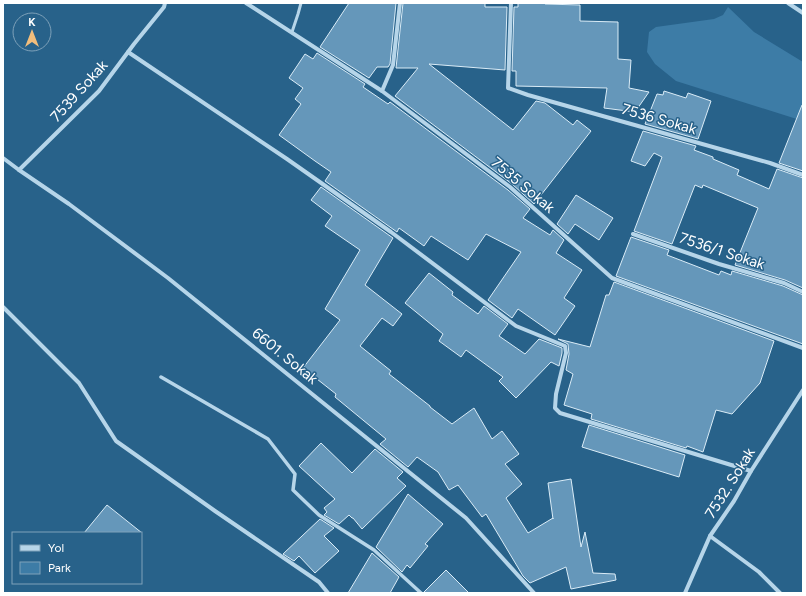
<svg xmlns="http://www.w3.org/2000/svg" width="806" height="596" font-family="Figtree,sans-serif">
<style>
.green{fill:#3d7ca6}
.building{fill:#6597ba;stroke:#daecf7}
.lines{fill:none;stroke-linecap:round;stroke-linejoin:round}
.service{stroke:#b6d5e9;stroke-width:3}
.pedestrian{stroke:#b6d5e9;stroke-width:3.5}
.minor{stroke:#b6d5e9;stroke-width:4}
.labels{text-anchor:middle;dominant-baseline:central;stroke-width:3;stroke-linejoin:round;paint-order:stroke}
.street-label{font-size:15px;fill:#fff;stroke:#28628a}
</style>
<rect width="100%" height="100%" fill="#28628a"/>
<!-- green -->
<polygon class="green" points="728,7 754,32 803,62 803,121 676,81 655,64 647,52 649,32 656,27 714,19 723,15"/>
<!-- building -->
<g class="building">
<polygon points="349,3 396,3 390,64 388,67 377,67 369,78 320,47"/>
<polygon points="403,3 485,3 485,7 507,7 505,70 429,64 513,130 536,101 545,103 573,125 577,120 591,131 534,204 512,184 395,96 418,68 396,68"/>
<polygon points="518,3 545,3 545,4 580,5 580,21 618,22 618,59 631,60 629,88 649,92 635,112 604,108 607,88 516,86 516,71 512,71 514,7 518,7"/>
<polygon points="317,53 365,84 363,87 388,104 390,102 508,190 530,209 523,218 550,235 553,230 564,240 556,253 582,270 564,298 575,306 555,335 518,309 512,318 488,300 521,252 486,234 468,260 431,236 424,246 399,228 397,232 325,181 331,172 315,161 279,135 301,104 295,99 303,88 289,78 305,54 313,59"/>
<polygon points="664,91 686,98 688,93 711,101 698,139 645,124 657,94 663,95"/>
<polygon points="802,105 803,106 803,171 779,163"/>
<polygon points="643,131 696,146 694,150 713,157 713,159 739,170 737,175 769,189 777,169 803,178 803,288 785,280 735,265 758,208 703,185 702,188 695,185 672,244 634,231 662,157 654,153 645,166 631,161"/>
<polygon points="321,187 393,238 365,285 402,314 393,326 382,318 360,346 391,371 389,374 430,406 430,407 452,424 474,408 492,439 502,431 519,454 505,464 522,484 506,498 528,533 553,518 553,519 548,483 571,479 581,547 585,532 593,573 615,574 616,580 571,589 566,567 530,583 523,576 486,514 482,517 458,485 449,490 438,472 417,457 408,467 380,444 386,439 335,397 336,394 303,368 340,320 325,309 360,250 325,226 332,216 311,200"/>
<polygon points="576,195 613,218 599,240 575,224 568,234 557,224"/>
<polygon points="631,237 669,250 667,255 719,275 721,271 731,275 732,271 783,286 803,295 803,344 616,276"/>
<polygon points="429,273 453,292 452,295 478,314 484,306 508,324 499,336 525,354 539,339 562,348 562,353 559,366 551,362 516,398 499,381 503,377 466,350 461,357 439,341 443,334 405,303"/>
<polygon points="614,282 774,341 760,383 732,414 716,410 703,452 687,446 686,448 591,419 592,414 564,405 573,374 566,370 569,354 568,344 558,339 590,347 606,295 609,295"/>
<polygon points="589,425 685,455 679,477 582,447"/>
<polygon points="321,443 352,473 375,449 403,472 397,478 406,486 362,529 353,518 352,518 349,515 339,524 324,515 327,512 324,508 335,499 299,466"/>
<polygon points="408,494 443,524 425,544 428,546 410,568 407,565 402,572 376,547"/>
<polygon points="107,505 142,533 84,533"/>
<polygon points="320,519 334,528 324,536 339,551 315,573 299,556 294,561 283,554"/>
<polygon points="372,553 399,577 390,593 348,593"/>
<polygon points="446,570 469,593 424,593 424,592"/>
</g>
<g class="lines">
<!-- service -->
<polyline class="service" points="292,32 298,14 301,3"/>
<!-- pedestrian -->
<polyline class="pedestrian" points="161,377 268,439 295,474 293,490 319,515 374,550 421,593"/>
<!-- minor -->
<g class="minor">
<polyline points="246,3 382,91 510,187 612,278 803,348"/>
<polyline points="511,3 508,88 528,95 770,163 803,175"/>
<polyline points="788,3 803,13"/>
<polyline points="128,52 287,159 391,232 516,326 565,346 566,353 556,394 555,408 560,413 751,471"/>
<polyline points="382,91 393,65 400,3"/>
<polyline points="3,158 19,170 69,204 168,278 466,518 534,593"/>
<polyline points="19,170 99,91 134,44 164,7 165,3"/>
<polyline points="633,234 719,264 784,283 803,292"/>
<polyline points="3,307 79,383 116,441 215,511 319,582 328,593"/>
<polyline points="710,536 759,572 780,593"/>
<polyline points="685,593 710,536 734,501 751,471 803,390"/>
</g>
</g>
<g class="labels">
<!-- street labels -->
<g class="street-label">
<text transform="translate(79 91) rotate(-48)">7539 Sokak</text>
<text transform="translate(659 119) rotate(16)">7536 Sokak</text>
<text transform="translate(523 185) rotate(40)">7535 Sokak</text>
<text transform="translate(722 251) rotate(18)">7536/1 Sokak</text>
<text transform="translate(285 356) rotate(39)">6601. Sokak</text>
<text transform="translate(730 483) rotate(-58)">7532. Sokak</text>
</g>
</g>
<!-- border -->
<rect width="806" height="596" fill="none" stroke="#ffffff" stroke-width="8"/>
<!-- legend -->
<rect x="12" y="532" width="130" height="52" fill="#28628a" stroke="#7ea1b9"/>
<rect x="20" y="545" width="20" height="6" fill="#b6d5e9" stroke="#7ea1b9"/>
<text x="48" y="552" font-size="12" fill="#ffffff">Yol</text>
<rect x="20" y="562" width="20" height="12" fill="#3d7ca6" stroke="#7ea1b9"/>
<text x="48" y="572" font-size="12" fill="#ffffff">Park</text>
<!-- north arrow -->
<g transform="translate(32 32)"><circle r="19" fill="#28628a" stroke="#7ea1b9"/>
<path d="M0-3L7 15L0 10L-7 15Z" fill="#f1bd7c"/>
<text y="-6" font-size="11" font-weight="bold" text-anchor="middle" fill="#ffffff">K</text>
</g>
</svg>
